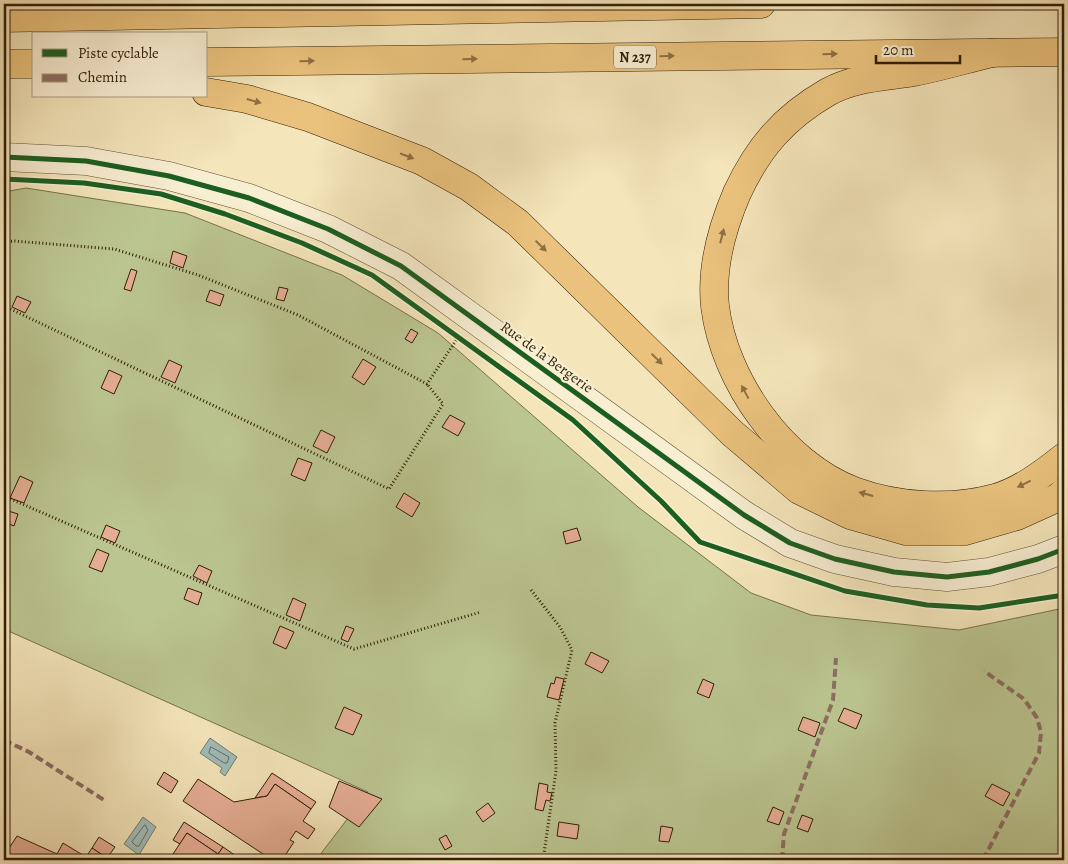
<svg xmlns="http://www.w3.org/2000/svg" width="1068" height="864" font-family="Alegreya,serif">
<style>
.green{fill:#bbc590;stroke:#76724a}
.water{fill:#a0bdba;stroke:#747d72}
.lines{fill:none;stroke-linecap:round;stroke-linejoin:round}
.shore{stroke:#686e60;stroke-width:1}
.building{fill:#e5ad93;stroke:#311e05}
.street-casing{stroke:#625032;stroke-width:29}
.highway-casing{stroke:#311e05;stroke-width:29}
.path{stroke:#311e05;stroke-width:3;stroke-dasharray:1 2.5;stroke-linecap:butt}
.street{stroke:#f8eed2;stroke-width:28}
.highway{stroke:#eac27d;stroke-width:28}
.quiet{stroke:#8d6e63;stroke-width:4;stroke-dasharray:8 4;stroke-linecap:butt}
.cycleway-casing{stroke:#f8eed2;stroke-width:8}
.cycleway{stroke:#1b5e20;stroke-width:5}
.oneway{fill:#8e7041}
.labels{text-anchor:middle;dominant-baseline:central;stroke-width:4.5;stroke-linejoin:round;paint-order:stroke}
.shield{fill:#f8eed2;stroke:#6d5c42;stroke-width:1}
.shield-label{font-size:14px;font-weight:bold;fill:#311e05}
.street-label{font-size:15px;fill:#311e05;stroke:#f8eed2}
</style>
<rect width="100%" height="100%" fill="#f4e5ba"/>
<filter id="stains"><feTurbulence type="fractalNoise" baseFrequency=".004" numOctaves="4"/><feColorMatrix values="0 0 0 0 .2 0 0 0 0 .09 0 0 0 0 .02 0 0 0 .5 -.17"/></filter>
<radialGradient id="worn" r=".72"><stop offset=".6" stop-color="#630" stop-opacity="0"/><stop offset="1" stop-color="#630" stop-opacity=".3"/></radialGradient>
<!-- green -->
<polygon class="green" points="26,188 185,213 342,275 438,333 638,507 751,593 811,615 959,630 1064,608 1064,860 316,860 368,792 4,629 4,192"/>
<!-- water -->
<g class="water">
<polygon points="210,738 237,757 225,776 220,772 222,768 200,753"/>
<polygon points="143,817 156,827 139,855 124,844"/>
</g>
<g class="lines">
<!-- shore -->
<g class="shore">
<polygon points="211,747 229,757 227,763 224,763 209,753"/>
<polygon points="145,825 148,830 139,846 136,846 132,842"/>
</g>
</g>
<!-- building -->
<g class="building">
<polygon points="173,251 187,256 183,268 170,263"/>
<polygon points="131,269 137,271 131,291 124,289"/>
<polygon points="279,287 288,289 284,301 276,299"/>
<polygon points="210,290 224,295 220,306 206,301"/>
<polygon points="17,296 31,302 25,313 12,307"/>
<polygon points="411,329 418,333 412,343 405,339"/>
<polygon points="363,359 376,367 364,385 352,377"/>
<polygon points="169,360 182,366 175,383 161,377"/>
<polygon points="109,370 122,376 114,394 101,388"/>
<polygon points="450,415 465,423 458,436 442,427"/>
<polygon points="321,430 335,437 327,453 313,446"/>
<polygon points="298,458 312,463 305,481 291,475"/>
<polygon points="20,476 33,482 24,503 10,498"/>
<polygon points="404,493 420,503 412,517 396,507"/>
<polygon points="5,510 18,514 14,526 4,522"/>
<polygon points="106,525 120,531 115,543 101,537"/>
<polygon points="577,528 581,540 566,544 563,532"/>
<polygon points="97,549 109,554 102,572 89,567"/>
<polygon points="199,565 212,571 207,583 193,576"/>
<polygon points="188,588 202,593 198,605 184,599"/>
<polygon points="293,598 306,604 300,621 286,615"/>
<polygon points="280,626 294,632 286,649 273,643"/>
<polygon points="346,626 354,629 348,642 341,639"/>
<polygon points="591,652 609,661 602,673 585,664"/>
<polygon points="556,677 564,679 559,700 547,697 551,683 554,684"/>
<polygon points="703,679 714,684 709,698 697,693"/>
<polygon points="344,707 362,715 353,735 335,728"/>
<polygon points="844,708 862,715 856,729 838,721"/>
<polygon points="803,717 820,723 815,737 798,730"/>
<polygon points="164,772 178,781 171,793 157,784"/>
<polygon points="272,773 316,802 311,809 275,784 267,796 255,798"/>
<polygon points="198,779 234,802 267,796 275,784 311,809 303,821 315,829 308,839 296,831 290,840 294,842 282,860 272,860 183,801"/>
<polygon points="339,781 382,799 359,827 329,807"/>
<polygon points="539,783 548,785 547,792 552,793 550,801 546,800 543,811 535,809"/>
<polygon points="992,784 1010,793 1003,806 985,796"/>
<polygon points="488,803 495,813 483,822 476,812"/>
<polygon points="773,807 784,812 779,825 767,821"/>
<polygon points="802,815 813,819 808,832 797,828"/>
<polygon points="184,822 223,847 218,854 187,833 180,844 173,840"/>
<polygon points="559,822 579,825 577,839 557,836"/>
<polygon points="661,826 673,828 669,842 659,841"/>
<polygon points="187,833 218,854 223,847 242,860 169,860"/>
<polygon points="446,835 452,846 445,850 439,839"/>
<polygon points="17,836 57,854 71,860 8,860 4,856"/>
<polygon points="99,837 115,847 107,858 92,848"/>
<polygon points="63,843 86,857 84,860 71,860 57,854"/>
<polygon points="92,848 107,858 106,860 84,860"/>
</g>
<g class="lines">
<!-- street casing -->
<g class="street-casing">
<polyline id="street" points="4,157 86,161 169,176 249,198 328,229 401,266 744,515 790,543 835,559 894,572 947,577 989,572 1038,559 1064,549"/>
</g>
<!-- highway casing -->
<g class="highway-casing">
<g id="highway">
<polyline points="4,18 761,4"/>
<path d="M992 53C966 59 940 67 914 72 884 77 855 77 828 92 783 118 758 148 737 193 722 228 711 268 715 306 724 381 783 464 854 491 898 507 950 510 995 498 1020 491 1044 473 1064 457"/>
<polyline points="206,62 1064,52"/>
<polyline points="4,64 34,64"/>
<polyline points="206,92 247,99 308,117 422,161 469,187 518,223 732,433 799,490 850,515 906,531 965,531 1017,516 1059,497 1064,492"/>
</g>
</g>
<!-- path -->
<g class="path">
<polyline points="4,242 14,241 114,249 198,275 298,315 427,384 457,339"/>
<polyline points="4,306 389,489 443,404 427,384"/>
<polyline points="4,496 354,649 481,612"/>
<polyline points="531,590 560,627 572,650 555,723 556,771 543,860"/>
</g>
<!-- street -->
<use href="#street" class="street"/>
<!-- highway -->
<use href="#highway" class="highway"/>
<!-- quiet -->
<g class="quiet">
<polyline points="4,740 29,752 104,800"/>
<polyline points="782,860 784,834 833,700 836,658"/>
<polyline points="983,860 1039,753 1041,732 1037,718 1024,699 984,671"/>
</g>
<!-- cycleway casing -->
<g class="cycleway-casing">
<g id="cycleway">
<polyline points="4,157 86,161 169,176 249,198 328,229 401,266 744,515 790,543 835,559 894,572 947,577 989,572 1038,559 1064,549"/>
<polyline points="4,179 84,183 161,194 225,214 302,243 372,275 573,420 661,501 700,542 845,591 927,605 979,608 1064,595"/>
</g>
</g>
<!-- cycleway -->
<use href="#cycleway" class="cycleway"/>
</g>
<!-- one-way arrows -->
<defs><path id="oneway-solid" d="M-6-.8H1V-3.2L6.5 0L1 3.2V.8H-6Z" transform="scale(1.25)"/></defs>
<g class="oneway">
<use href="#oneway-solid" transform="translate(830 54) rotate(-1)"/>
<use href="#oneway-solid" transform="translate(667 56) rotate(-1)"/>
<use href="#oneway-solid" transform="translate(470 59) rotate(-1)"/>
<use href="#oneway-solid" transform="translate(307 61) rotate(-1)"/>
<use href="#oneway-solid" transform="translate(254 101) rotate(16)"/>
<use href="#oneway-solid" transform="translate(407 156) rotate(21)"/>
<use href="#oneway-solid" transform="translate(722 236) rotate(-76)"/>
<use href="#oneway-solid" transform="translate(541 246) rotate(44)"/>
<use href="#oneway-solid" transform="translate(657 359) rotate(44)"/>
<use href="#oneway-solid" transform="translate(745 392) rotate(-118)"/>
<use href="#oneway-solid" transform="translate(1024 484) rotate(154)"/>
<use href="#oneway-solid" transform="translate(866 494) rotate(-165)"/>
</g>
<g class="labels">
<!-- shield labels -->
<rect class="shield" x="614" y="45.5" width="42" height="23" rx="4"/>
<g class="shield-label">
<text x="635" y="57">N 237</text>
</g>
<!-- street labels -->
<g class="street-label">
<text transform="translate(547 357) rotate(36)">Rue de la Bergerie</text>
</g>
</g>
<!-- margin -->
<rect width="1068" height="864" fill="none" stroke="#f4e5ba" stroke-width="20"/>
<rect x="5" y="5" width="1058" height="854" fill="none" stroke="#311e05" stroke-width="2.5"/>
<rect x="10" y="10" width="1048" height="844" fill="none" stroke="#311e05"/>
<!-- legend -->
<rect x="32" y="32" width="175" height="65" fill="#f8eed2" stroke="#a89b80"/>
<rect x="42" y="49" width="25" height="8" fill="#1b5e20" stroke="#a89b80"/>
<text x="78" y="58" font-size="15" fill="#311e05">Piste cyclable</text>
<rect x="42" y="74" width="25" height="8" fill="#8d6e63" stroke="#a89b80"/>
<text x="78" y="82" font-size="15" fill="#311e05">Chemin</text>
<!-- scale -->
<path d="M876 55v8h84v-8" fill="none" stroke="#311e05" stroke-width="2.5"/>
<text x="883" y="55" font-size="15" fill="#311e05" stroke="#f8eed2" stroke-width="4" paint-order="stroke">20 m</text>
<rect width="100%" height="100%" filter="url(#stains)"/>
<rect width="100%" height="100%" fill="url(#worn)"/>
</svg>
